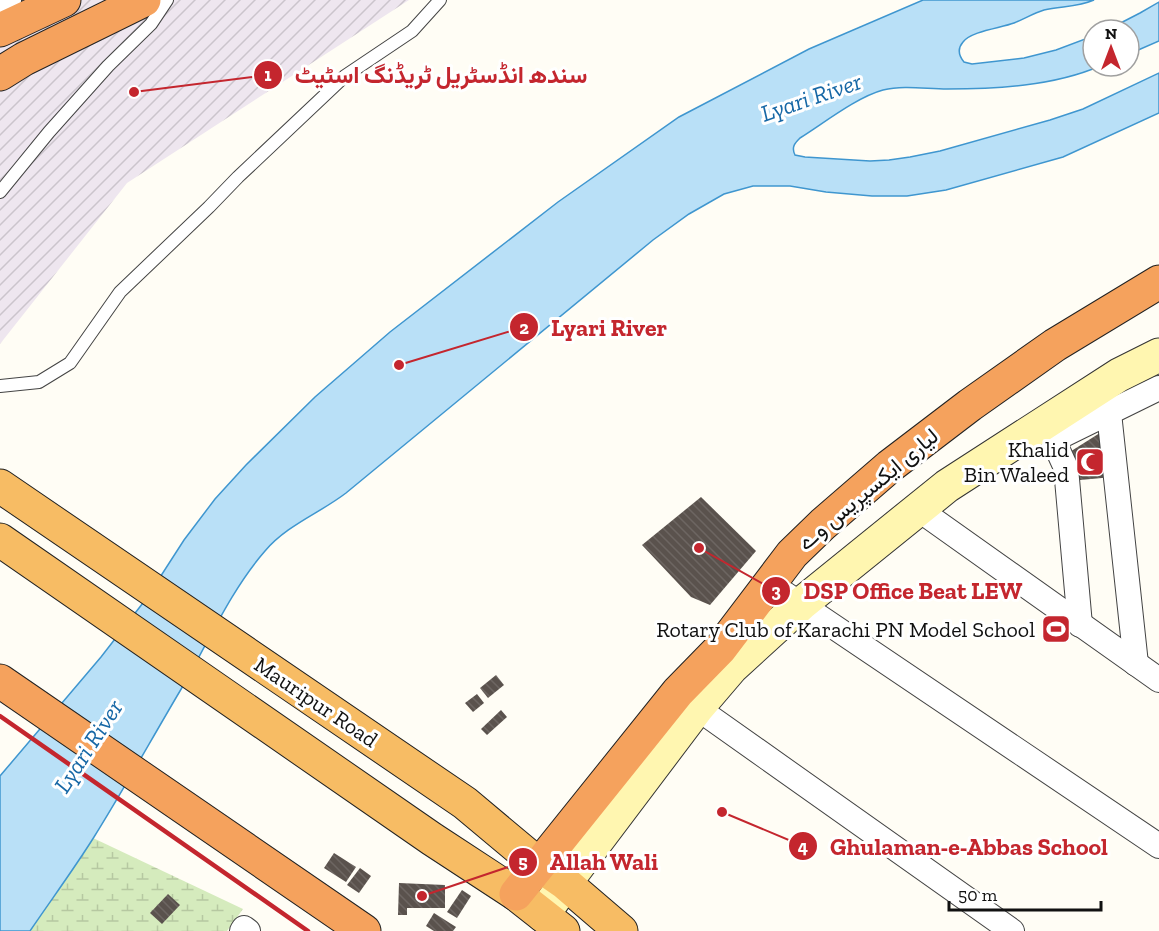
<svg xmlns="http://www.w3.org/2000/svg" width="1159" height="931" font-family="'Zilla Slab',Vazirmatn,serif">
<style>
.industrial{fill:url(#industrial-furrows)}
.wetland{fill:url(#wetland-marsh)}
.water{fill:#b9e0f7;stroke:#3f96cf;stroke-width:1.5}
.building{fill:url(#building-back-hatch)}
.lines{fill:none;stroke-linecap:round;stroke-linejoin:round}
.service-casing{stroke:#444;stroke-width:14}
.minor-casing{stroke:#444;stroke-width:26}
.tertiary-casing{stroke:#444;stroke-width:32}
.secondary-casing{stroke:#333;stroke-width:35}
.trunk-casing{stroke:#222;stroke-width:35}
.motorway-casing{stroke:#222;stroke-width:35}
.service{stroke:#fff;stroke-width:12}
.minor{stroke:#fff;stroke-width:24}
.tertiary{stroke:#fff;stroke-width:30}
.secondary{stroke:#fff6b0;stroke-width:33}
.trunk{stroke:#f7bc64;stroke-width:33}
.motorway{stroke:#f5a25d;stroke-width:33}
.rail{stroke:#c4262e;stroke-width:4.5}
.labels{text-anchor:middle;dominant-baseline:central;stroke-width:6;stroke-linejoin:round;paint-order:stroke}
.poi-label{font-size:22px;fill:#111;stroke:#fff;text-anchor:end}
.street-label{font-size:22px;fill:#111;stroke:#fff}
.water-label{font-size:24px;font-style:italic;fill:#1768a6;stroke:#fff}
.leader{fill:none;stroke:#c4262e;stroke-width:2}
.callout-dot{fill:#c4262e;stroke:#fff;stroke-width:2}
.mark-label{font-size:18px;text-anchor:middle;font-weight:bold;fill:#fff}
.callout-label{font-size:24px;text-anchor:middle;font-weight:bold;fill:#c4262e;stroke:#fff;stroke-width:6;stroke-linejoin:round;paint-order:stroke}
</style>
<defs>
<pattern id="industrial-furrows" width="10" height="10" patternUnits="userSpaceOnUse" patternTransform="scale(1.5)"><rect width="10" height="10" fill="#eee6ef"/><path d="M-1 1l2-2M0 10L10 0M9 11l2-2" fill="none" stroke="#cbc4cc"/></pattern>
<pattern id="wetland-marsh" width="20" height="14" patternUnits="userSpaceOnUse" patternTransform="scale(1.5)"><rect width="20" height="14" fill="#d5ebbd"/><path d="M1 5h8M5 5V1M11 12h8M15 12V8" fill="none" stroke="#b6c8a1"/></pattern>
<pattern id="building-back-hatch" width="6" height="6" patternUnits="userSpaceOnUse" patternTransform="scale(1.5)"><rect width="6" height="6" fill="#5a524d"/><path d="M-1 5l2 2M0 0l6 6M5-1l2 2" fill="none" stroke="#6d6662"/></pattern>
</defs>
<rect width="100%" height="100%" fill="#fffdf5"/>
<!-- industrial -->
<polygon class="industrial" points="0,0 409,0 127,183 0,344"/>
<!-- wetland -->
<polygon class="wetland" points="93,838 243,909 227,931 30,931"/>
<!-- water -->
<g class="water">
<path d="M923 0H1094C1078 7 1061 6 1044 10 1034 13 1024 19 1014 23 1001 28 971 31 963 42 957 49 959 56 964 62L972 64 1024 58 1056 50 1093 36V66H1100C1054 86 996 89 947 89 926 89 904 85 883 90 857 97 824 123 800 138 795 143 791 147 795 155L805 157 870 161 889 160 910 157 940 151 1050 120 1083 109 1159 73V113L1063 157 946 190 907 196H872L826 192 790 186H753L724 194 689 214 653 240 346 493C320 513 287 525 265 551 230 591 207 645 180 691 151 740 124 789 94 837 74 869 51 900 30 931H0V776L101 657 146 599 184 540 215 499 246 465 315 397 390 332 558 202 679 117 809 49Z"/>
<polygon points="1159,2 1159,41 1129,54 1129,30 1107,30 1140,13"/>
</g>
<!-- building -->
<g class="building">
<polygon points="1103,431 1113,477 1069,481 1065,455"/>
<polygon points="701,497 756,551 710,605 691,597 642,545"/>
<polygon points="496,675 504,685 488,698 480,688"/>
<polygon points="477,694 484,703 473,712 465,703"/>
<polygon points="501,710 507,717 487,735 481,729"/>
<polygon points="334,853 356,867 346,882 324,868"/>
<polygon points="360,868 371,876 359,893 347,885"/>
<polygon points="399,883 445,885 445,908 407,908 407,915 398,915"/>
<polygon points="462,890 471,896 457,918 447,912"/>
<polygon points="168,894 180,905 162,924 150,913"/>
<polygon points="434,913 456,927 453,931 434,931 426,926"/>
</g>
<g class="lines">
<!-- service casing -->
<g class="service-casing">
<g id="service">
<polyline points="0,192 49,132 108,66 151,24 167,0"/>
<polyline points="0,386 39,382 70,363 120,292 209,207 238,177 345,76 412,31 440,0"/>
</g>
</g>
<!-- minor casing -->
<g class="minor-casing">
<g id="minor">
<polyline points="1109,413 1136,664"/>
<polyline points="1045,422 1066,468 1080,625"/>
<polyline points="1053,440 1159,388"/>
<polyline points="918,509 1159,680"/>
<polyline points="769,583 1159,846"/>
<polyline points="697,708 1012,931"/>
<polyline points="242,931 244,928 248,931"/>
</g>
</g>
<!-- tertiary casing -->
<g class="tertiary-casing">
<polyline id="tertiary" points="0,3 6,0"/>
</g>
<!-- secondary casing -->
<g class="secondary-casing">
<polyline id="secondary" points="543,915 565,883 697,708 732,667 801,604 947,486 1119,375 1159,355"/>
</g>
<!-- trunk casing -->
<g class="trunk-casing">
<g id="trunk">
<polyline points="0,486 465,803 539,865 565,883 621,931"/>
<polyline points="0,540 432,839 516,894 563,931"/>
</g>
</g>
<!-- motorway casing -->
<g class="motorway-casing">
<g id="motorway">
<polyline points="0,30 64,0"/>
<polyline points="0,74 24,59 144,0"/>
<polyline points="0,681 364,931"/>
<polyline points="516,894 678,692 720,649 792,554 823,524 890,466 970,405 1055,345 1159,282"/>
</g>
</g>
<!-- service -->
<use href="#service" class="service"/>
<!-- minor -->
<use href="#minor" class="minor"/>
<!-- tertiary -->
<use href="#tertiary" class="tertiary"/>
<!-- secondary -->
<use href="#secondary" class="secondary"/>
<!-- trunk -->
<use href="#trunk" class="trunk"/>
<!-- motorway -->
<use href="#motorway" class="motorway"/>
<!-- rail -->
<polyline class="rail" points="0,716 308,931"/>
</g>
<!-- icons -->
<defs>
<g id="mosque-square" transform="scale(1.5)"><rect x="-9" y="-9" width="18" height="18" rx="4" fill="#c4262e" stroke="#fff"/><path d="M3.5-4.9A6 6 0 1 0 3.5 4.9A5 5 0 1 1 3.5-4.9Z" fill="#fff"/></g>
<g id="stadium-square" transform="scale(1.5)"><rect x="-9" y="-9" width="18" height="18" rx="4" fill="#c4262e" stroke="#fff"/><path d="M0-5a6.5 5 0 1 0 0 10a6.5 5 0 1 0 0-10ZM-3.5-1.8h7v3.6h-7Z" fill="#fff"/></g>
</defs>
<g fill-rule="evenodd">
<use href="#mosque-square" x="1090" y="462"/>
<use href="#stadium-square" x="1056" y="629"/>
</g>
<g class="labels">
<!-- poi labels -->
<g class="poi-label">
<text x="1069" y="449">Khalid<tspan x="1069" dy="25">Bin Waleed</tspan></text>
<text x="1035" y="629">Rotary Club of Karachi PN Model School</text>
</g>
<!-- street labels -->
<g class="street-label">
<text transform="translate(868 489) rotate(-40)">لیاری ایکسپریس وے</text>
<text transform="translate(316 702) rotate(34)">Mauripur Road</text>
</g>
<!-- water labels -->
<g class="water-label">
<text transform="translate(811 97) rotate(-19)">Lyari River</text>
<text transform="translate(88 746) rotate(-57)">Lyari River</text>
</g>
</g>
<!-- callouts -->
<path class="leader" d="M134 92L268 75M399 365L524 327M699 548L776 591M722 812L803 846M422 896L523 862"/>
<g class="callout-dot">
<circle cx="134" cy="92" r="6"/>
<circle cx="399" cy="365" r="6"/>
<circle cx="699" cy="548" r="6"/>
<circle cx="722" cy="812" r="6"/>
<circle cx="422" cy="896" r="6"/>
<circle cx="268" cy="75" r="15"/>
<circle cx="524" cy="327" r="15"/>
<circle cx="776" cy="591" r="15"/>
<circle cx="803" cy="846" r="15"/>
<circle cx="523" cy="862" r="15"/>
</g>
<g class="mark-label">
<text x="268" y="81">1</text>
<text x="524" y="334">2</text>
<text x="776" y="597">3</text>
<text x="803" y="853">4</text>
<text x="523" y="868">5</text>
</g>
<g class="callout-label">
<text x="441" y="83">سندھ انڈسٹریل ٹریڈنگ اسٹیٹ</text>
<text x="609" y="336">Lyari River</text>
<text x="913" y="599">DSP Office Beat LEW</text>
<text x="969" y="855">Ghulaman-e-Abbas School</text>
<text x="604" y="870">Allah Wali</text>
</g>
<!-- north arrow -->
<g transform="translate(1111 48)"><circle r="28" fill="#ffffff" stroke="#a0a0a0" stroke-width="1.5"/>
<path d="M0-4.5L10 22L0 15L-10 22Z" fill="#c4262e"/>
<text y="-9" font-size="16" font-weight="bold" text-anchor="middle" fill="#111111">N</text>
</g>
<!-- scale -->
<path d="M949 901v9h152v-9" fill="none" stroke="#111111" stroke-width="3"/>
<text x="958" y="901" font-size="18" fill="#111111" stroke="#ffffff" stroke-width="4.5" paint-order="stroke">50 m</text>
</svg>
